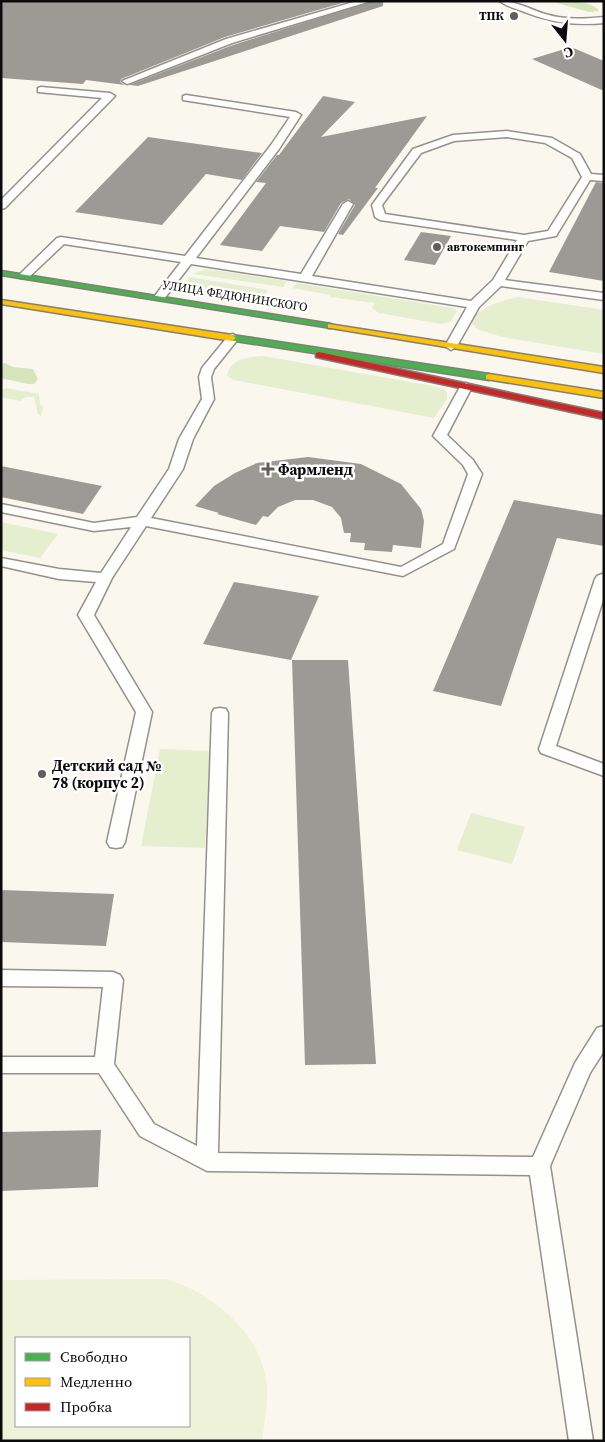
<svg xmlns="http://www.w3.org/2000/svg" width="605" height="1442" font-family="'Source Serif 4',serif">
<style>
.green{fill:#e5eecf}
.forest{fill:#d6e5bc}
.pitch{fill:#eef2d8;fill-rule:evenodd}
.building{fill:#9c9a95}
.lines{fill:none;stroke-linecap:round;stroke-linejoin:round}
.lane-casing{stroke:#93918d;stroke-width:3}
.fast-casing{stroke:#807f7a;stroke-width:3}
.slow-casing{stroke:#807f7a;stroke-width:3}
.jam-casing{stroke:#807f7a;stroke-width:3}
.lane{fill:#fefefc;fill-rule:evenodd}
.fast{fill:#4caf50;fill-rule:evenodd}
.slow{fill:#ffc107;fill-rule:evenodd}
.jam{fill:#c62828;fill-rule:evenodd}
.poi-dot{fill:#5f5e5a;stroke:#fff;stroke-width:2}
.labels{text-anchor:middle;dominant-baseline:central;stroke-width:5;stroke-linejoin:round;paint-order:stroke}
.far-poi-label{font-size:12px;font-weight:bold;fill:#0b0b0b;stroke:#fff;text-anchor:end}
.far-street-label{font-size:12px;fill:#0b0b0b;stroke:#fff}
.poi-label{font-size:15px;font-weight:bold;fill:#0b0b0b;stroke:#fff;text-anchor:start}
</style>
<rect width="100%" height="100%" fill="#faf7ee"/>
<!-- green -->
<g class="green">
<polygon points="206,269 287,281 283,287 193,274"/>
<polygon points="189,277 268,290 263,296 193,286 187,282"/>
<polygon points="297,283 453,308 457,311 450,322 441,324 379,313 372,308 375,303 330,297 331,295 292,288"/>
<path d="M518 297 604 310V354L502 337 477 329 472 323V318C485 305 501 301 518 297Z"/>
<path d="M263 356 433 386 444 389 447 393V399L434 418 234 380 227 376C230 358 249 357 263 356Z"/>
<polygon points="6,388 39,394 40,404 43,407 41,416 38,414 34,397 26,397 20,401 1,397 1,390"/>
<polygon points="1,522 58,534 40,558 1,550"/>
<polygon points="160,749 211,751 205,848 141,846"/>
<polygon points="471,813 525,827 512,864 457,850"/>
</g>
<!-- forest -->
<g class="forest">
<path d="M550 1C564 1 593 0 599 11L589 12Z"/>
<path d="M5 363 13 367 33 369 38 379 34 384C24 385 13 379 1 379V364Z"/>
</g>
<!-- pitch -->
<path class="pitch" d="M166 1279C214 1293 263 1335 267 1387 268 1404 264 1424 262 1441H1V1280ZM16 1338H189V1426H16Z"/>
<!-- building -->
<g class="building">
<polygon points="1,1 349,1 225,37 121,79 120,82 125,85 86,80 83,84 1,78"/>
<polygon points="373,1 383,1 383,6 138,86 129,85 233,45"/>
<polygon points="571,47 604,61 604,91 532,59"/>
<polygon points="323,96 355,102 321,137 427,116 375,188 378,188 343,235 338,234 355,205 349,199 341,203 324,232 280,226 262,251 220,245 266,183 256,182 277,155 279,155"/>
<polygon points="148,137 262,153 242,180 206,174 162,225 75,212"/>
<polygon points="596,182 604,183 604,281 549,272"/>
<polygon points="421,232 451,236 435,265 404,260"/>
<polygon points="308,457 361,464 401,484 421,509 424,521 421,548 393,545 392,552 364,550 365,543 350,542 351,533 344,533 341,518 332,507 313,500 295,500 278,507 268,517 263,516 256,525 217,514 219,513 195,506 214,486 235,473 257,463"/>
<polygon points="1,466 102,486 83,514 1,497"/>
<polygon points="514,500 604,515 604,546 557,538 501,706 433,691"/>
<polygon points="234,582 319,596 291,660 203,644"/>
<polygon points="292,660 348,660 376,1064 305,1065"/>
<polygon points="1,890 114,894 106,946 1,942"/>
<polygon points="101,1130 98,1187 1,1191 1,1132"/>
</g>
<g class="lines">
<!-- lane casing -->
<g class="lane-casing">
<g id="lane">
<polygon points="357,1 371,1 232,43 130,83 127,84 122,81 226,39"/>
<path d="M500 1C516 1 530 9 545 14 565 20 584 19 604 17V23C574 26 549 22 522 11 514 8 506 6 500 1Z"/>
<polygon points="41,87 110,93 115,96 5,208 1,209 1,200 102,98 38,92 38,88"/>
<path d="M186 95 296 112 301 115 279 149 196 258 301 274 343 204 348 201 353 204 312 276 471 301 493 280 517 240 380 220 375 217 372 205 413 149 453 135 507 131 552 138 580 154 591 174 604 175V181L590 180 556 236 528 241 505 280 604 293V300L501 286 479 307 457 346 451 350 445 346 467 307 191 264 164 299 160 300 154 297 181 262 64 244 28 278H20L18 276 20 274 57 238 61 237 185 256 271 145 290 117 183 100V96ZM507 137 545 143 572 158 582 177 548 231 524 235 385 214 382 205 421 153 454 141Z"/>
<polygon points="233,334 239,338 214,369 211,377 214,399 193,439 183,469 151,518 401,567 443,544 468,474 463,465 433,436 460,387 466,383 472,387 447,435 473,460 482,474 454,549 403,576 146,526 112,578 94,615 152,712 125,842 122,847 116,848 110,847 107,842 136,712 78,615 96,582 59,579 1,566 1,558 59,569 101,573 131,527 94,531 1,512 1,504 94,523 137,517 169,469 179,439 202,399 199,377 202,368 229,335"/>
<polygon points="602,574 604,575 604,597 556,746 604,764 604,776 541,753 539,749 595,579 597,576"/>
<polygon points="220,708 226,709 228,713 218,1153 533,1157 575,1063 597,1028 604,1026 604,1051 590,1073 550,1166 593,1441 569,1441 530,1175 207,1171 140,1136 99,1073 1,1073 1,1057 95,1057 103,987 1,986 1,970 113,972 120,975 123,980 114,1064 154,1124 197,1146 212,713 214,709"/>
</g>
</g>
<!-- fast casing -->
<g class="fast-casing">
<g id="fast">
<polygon points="1,271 331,324 335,326 331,328 1,275"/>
<polygon points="232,335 489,374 493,377 489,380 229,340 229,336"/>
</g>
</g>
<!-- slow casing -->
<g class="slow-casing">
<g id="slow">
<polygon points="1,300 232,335 236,338 232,341 1,304"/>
<polygon points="328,324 604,367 604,373 331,328 328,328"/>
<polygon points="489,374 604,392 604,398 486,379 486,375"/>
</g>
</g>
<!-- jam casing -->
<g class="jam-casing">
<polygon id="jam" points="319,352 604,413 604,419 316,357 316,353"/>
</g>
<!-- lane -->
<use href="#lane" class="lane"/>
<!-- fast -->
<use href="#fast" class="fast"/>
<!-- slow -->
<use href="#slow" class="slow"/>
<!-- jam -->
<use href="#jam" class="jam"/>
</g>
<!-- markers -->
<g class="poi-dot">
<circle cx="514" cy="16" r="5"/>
<circle cx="437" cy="247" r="5"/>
<path d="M265.5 461.5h5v5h5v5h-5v5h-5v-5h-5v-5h5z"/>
<circle cx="42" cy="774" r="5"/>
</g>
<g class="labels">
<!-- far-poi labels -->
<g class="far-poi-label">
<text x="504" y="16">ТПК</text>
<text x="447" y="247" text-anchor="start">автокемпинг</text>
</g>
<!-- far-street labels -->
<g class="far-street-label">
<text transform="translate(235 296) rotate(9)">УЛИЦА ФЕДЮНИНСКОГО</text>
</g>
<!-- poi labels -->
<g class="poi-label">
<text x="278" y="469">Фармленд</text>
<text x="52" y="765">Детский сад №<tspan x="52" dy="17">78 (корпус 2)</tspan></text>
</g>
</g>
<!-- border -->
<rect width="605" height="1442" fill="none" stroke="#0b0b0b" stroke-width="5"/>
<!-- legend -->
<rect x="15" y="1337" width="175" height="90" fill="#ffffff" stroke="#9d9d9d"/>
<rect x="25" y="1353" width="25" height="8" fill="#4caf50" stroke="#9d9d9d"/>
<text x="60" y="1362" font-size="15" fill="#0b0b0b">Свободно</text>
<rect x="25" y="1378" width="25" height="8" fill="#ffc107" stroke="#9d9d9d"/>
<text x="60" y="1387" font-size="15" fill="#0b0b0b">Медленно</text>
<rect x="25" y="1403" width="25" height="8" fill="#c62828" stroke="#9d9d9d"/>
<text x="60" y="1412" font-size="15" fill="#0b0b0b">Пробка</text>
<!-- north arrow -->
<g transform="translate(565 40) rotate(163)" stroke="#ffffff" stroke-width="4" paint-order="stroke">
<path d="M0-4L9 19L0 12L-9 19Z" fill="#0b0b0b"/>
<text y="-8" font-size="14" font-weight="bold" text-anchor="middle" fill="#0b0b0b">С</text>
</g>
</svg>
